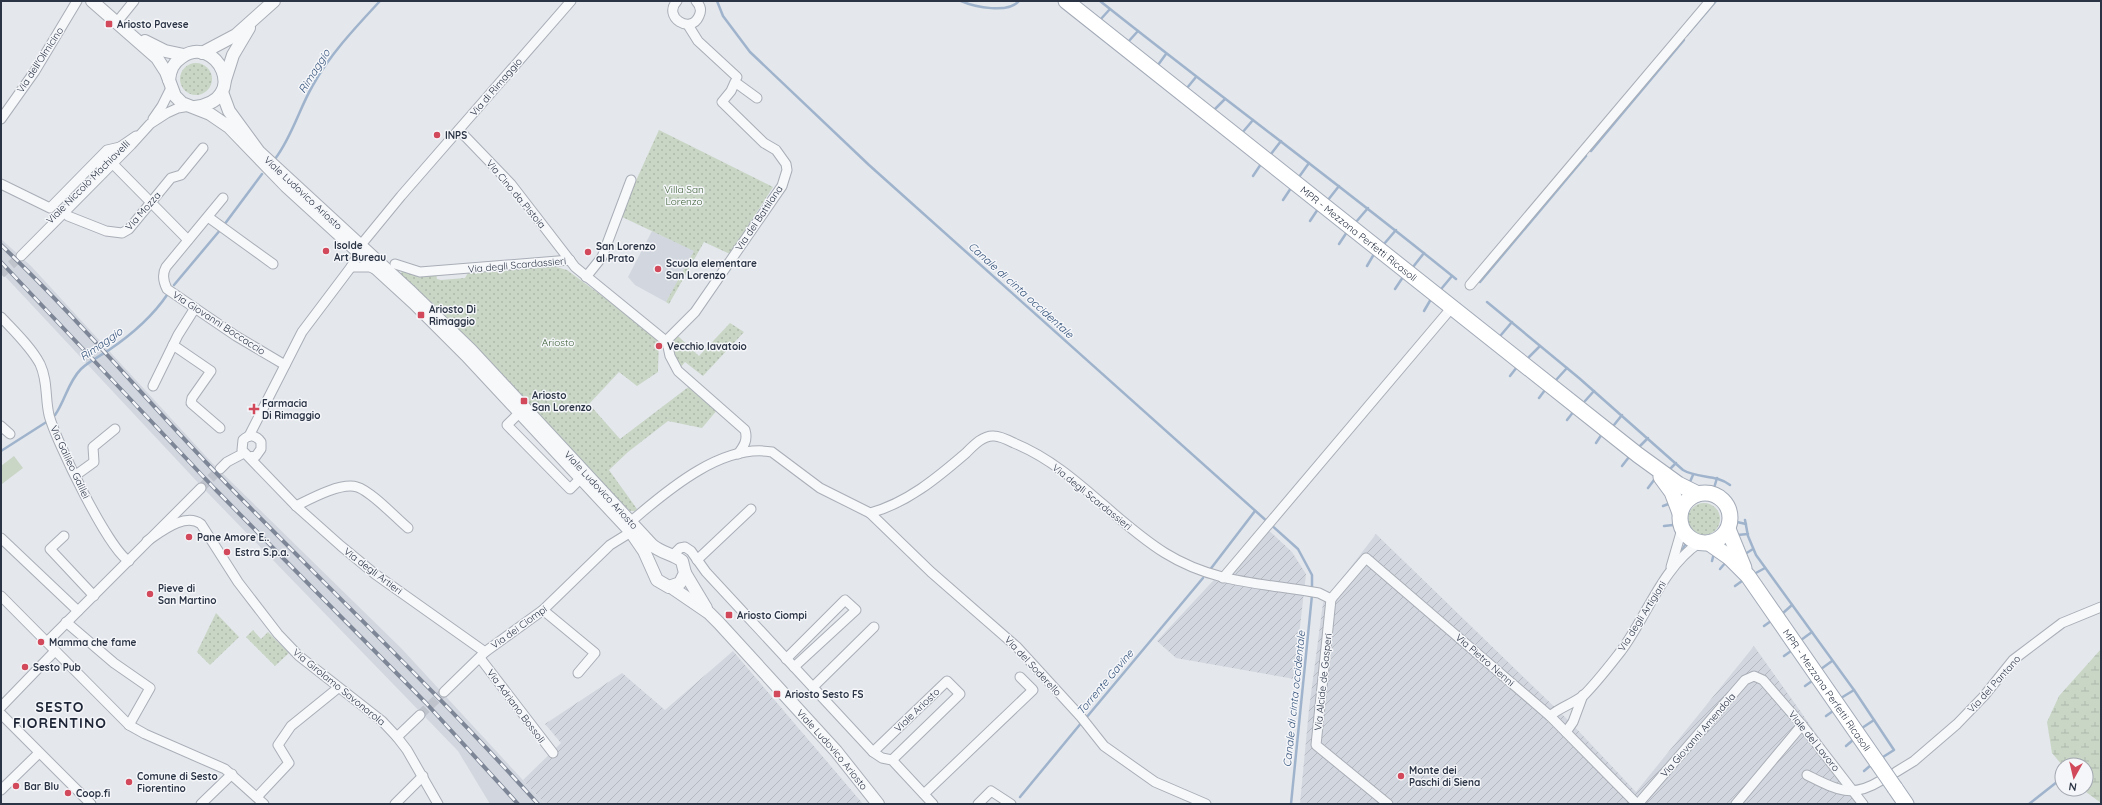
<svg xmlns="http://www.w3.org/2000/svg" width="2102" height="805" font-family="Quicksand,sans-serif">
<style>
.built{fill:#d2d6de}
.industrial{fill:url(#industrial-furrows)}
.grass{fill:url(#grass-dots)}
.wetland{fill:url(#wetland-marsh)}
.garden{fill:#c9d6c5}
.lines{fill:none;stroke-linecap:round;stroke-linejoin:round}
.stream{stroke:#9fb4cc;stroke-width:2.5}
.minor-tunnel{stroke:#bfc3cb;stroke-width:9;stroke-dasharray:9 4.5;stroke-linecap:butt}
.minor-casing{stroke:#a9aeb7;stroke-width:11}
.tertiary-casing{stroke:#a9aeb7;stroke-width:14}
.primary-casing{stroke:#a3abb8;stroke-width:17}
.minor{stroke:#f7f8fa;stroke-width:9}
.tertiary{stroke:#f7f8fa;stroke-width:12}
.primary{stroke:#fff;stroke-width:15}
.rail-casing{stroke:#7d8696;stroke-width:4}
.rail{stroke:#f4f6f9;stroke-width:2.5;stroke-dasharray:8;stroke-linecap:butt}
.primary-bridge-casing{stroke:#a3abb8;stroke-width:17;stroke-linecap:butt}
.primary-bridge{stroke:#fff;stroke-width:15}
.poi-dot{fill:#d1495b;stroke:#f4f6f9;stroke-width:1.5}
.labels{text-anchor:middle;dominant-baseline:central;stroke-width:3;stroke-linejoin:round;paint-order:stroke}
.poi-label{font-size:10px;font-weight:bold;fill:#2b3445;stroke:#f4f6f9;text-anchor:start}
.street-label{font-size:10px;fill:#2b3445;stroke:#f4f6f9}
.park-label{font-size:10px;fill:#3f6138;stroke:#f4f6f9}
.water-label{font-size:11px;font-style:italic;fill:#34527a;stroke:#f4f6f9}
.district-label{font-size:14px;font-weight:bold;letter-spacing:1px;fill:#1d2536;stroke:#f4f6f9}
</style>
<defs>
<pattern id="industrial-furrows" width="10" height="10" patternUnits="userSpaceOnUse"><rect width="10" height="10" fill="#d2d6de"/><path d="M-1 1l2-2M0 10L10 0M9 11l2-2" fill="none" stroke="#b4b8c0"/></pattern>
<pattern id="grass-dots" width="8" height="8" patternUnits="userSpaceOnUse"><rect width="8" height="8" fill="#c9d6c5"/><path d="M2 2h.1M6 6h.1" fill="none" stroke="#adb8ab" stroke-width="1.8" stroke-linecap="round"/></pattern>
<pattern id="wetland-marsh" width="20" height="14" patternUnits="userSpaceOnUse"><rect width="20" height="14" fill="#c9d6c5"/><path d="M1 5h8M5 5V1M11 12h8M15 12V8" fill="none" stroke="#adb8ab"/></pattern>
</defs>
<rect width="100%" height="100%" fill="#e4e7ec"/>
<!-- built -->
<g class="built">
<polygon points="652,231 695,251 666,302 635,285 628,277"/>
<polygon points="1,239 31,266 213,464 402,649 545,804 490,804 458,751 204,489 1,272"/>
</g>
<!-- industrial -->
<g class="industrial">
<polygon points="1264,526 1292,552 1306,574 1294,679 1176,658 1157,641"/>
<polygon points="1376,534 1571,723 1636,792 1754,646 1866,804 1300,804 1309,709 1323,603"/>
<polygon points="733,651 863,804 545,804 523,780 561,743 545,724 622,673 665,710"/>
</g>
<!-- grass -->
<g class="grass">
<circle cx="196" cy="79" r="16"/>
<polygon points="659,130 773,187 730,254 704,242 669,304 666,302 694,251 620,216"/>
<polygon points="549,265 567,270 659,338 658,372 637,386 619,372 589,404 620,439 691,385 718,409 702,428 668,421 628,452 609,470 637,509 635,511 630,511 609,491 461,332 438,308 400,275 403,270 436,273 437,279 441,280 465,278 469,271 511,270"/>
<polygon points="730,323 744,332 703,376 685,362 679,369 670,343 678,336 699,356"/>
<circle cx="1704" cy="519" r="16"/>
<polygon points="216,613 239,637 210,665 197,652"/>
<polygon points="253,630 261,639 268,632 289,653 275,666 246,637"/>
</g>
<!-- wetland -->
<polygon class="wetland" points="2101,649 2101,803 2082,789 2086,789 2086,765 2062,765 2052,753 2047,722 2059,696"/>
<!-- garden -->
<polygon class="garden" points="14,456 23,468 2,484 1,466"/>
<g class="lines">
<!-- stream -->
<g class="stream">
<polyline points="717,1 723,16 750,52 869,165 1298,549 1312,575 1312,587"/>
<path d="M961 1C975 7 1008 14 1019 1"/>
<path d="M1100 1C1218 95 1339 184 1456 279"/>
<polyline points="1100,20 1110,9"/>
<polyline points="1687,35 1716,1"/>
<polyline points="1128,42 1138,31"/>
<polyline points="1158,65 1166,54"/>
<polyline points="1187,88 1196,77"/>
<polyline points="1214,110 1225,99"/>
<polyline points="1242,133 1253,120"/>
<polyline points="1591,151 1684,40"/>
<polyline points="1271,154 1281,141"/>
<path d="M275 159C292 137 299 109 313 85 331 53 356 27 380 1"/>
<polyline points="1253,176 1261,164"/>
<polyline points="1299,177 1309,163"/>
<polyline points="1283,200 1291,188"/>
<polyline points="1328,200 1339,186"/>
<polyline points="1310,221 1318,209"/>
<polyline points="1356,222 1368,208"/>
<polyline points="224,225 262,174"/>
<polyline points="1339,244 1347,232"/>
<polyline points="1384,244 1396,230"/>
<polyline points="1367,266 1374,254"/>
<polyline points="1413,267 1424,253"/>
<polyline points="1480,282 1586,156"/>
<polyline points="174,285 221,229"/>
<polyline points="1442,288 1452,276"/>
<polyline points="1395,289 1403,277"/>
<path d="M1487 302 1579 378 1683 470C1698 479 1716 474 1730 485"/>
<polyline points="1424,311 1431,299"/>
<polyline points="1501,335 1512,322"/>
<polyline points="1529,357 1540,346"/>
<polyline points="1510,376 1517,367"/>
<polyline points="1556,380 1567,368"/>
<polyline points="1539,398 1545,390"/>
<polyline points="1585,401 1594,391"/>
<path d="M55 415C65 401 68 382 81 369 88 362 100 356 109 350 131 335 152 317 167 295"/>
<polyline points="1567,420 1574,411"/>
<polyline points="1614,425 1622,415"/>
<polyline points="1596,443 1602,434"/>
<polyline points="1640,446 1648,438"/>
<polyline points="1,451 48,421"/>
<polyline points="1622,466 1629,457"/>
<polyline points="1669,470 1676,463"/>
<polyline points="1689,484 1693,475"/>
<polyline points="1648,488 1654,480"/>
<polyline points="1714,488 1717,478"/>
<polyline points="1663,506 1671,503"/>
<polyline points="1745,520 1748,536 1756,555 1854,690 1894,750 1883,757"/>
<polyline points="1737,522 1746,524"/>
<polyline points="1664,526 1673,525"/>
<polyline points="1737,535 1748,534"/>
<polyline points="1681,552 1685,545"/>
<polyline points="1745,554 1753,549"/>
<polyline points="1712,561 1714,553"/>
<polyline points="1720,569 1726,562"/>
<polyline points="1209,571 1255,511"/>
<polyline points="1754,574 1765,568"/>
<polyline points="1735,586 1742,581"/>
<polyline points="1783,613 1792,605"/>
<polyline points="1764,626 1771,621"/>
<polyline points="1801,640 1812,632"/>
<polyline points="1784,656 1791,651"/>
<polyline points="1821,669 1832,661"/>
<polyline points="1805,686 1812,681"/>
<polyline points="1841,698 1854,690"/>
<polyline points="1826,716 1833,711"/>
<polyline points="1086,718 1203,578"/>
<polyline points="1862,728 1874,720"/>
<polyline points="1846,746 1853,740"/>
<polyline points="1864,771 1871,765"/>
<polyline points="1020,797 1082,722"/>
<polyline points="1291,804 1312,595"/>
<polyline points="2029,804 2062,778"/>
</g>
<!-- minor-tunnel -->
<g class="minor-tunnel">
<polyline points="1,274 21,256"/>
<polyline points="201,488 220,469"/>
<polyline points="420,715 444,692"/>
</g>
<!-- minor casing -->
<g class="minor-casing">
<g id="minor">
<path d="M677 1C662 17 691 35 699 16 702 10 700 5 696 1"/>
<polyline points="117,22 134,1"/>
<polyline points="688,25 698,41 737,77"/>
<polyline points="1,119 35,71 77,1"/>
<polyline points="153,119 162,106 171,88"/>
<path d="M459 130 511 184 575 267 667 342 670 356 678 371 745 430C748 440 744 446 738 454"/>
<polyline points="113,164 188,240"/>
<polyline points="101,167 120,147 136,136"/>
<polyline points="1,184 50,208 107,150 120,147"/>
<path d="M223 198 166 267C162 274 163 281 167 289L236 336 285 365"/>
<polyline points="68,216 106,231 122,233 129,229 171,178 181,175 203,148"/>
<polyline points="208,217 273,264"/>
<polyline points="360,246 401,196 571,1"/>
<polyline points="359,253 351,267 370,267 377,270"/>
<polyline points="21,256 131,145 150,124 167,113 178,108 190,106"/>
<polyline points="395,264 420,272 570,260"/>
<polyline points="586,277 602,257 631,180"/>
<polyline points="1470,285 1710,1"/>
<path d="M1 317C14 331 31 347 40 364 48 381 45 398 49 415 55 439 109 551 129 561"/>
<polyline points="667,342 669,338 695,312 782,186 787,170 786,164 776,150 764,143 722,102 731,91 735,82 757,98"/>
<polyline points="173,345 211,371 192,398 191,403 220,428"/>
<polyline points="153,386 178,335 195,308"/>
<polyline points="524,413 521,411 507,425 570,489 581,478"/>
<polyline points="1,426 10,434"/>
<polyline points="249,436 302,332 351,267"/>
<path d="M249 457 256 456 261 449V442C256 435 249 434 243 440L242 450 296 506 341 546 375 574 485 652"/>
<polyline points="220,469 227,462 244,453"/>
<polyline points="76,475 94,462 93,447 115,429"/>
<path d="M296 506C310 499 341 482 357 487 371 491 396 518 408 528"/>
<polyline points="870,513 931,572 1017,647 1081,717 1104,746 1155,782 1206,804"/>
<path d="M635 518C670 488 724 443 772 452L820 488 870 513C907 503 937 478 966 453 973 446 983 435 994 436 1000 436 1008 440 1014 443 1073 467 1112 520 1165 553 1215 584 1264 583 1319 593L1331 599"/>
<polyline points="64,536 50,549 94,596"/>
<polyline points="1,538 78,611"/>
<path d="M147 541C161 532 185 512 201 524L238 582 278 634 299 656 382 721 397 737 407 750 438 804"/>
<polyline points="672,556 680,548 685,547 691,551 706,572 873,752 882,758 892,760 933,804"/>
<polyline points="697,560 751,509"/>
<polyline points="1671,567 1682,529"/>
<polyline points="1223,578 1448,312"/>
<polyline points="1,596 129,725 145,734 225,769 264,804"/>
<polyline points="1331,599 1366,558 1550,716 1637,804"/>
<polyline points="1331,599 1316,745 1388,804"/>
<polyline points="543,610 595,653 578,673"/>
<polyline points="66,622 114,663 150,688 129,725"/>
<polyline points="48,641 201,488"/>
<polyline points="480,658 553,753"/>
<polyline points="786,659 845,600 856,610 794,667"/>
<polyline points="813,687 874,627"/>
<polyline points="444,692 485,652 543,610 610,545 631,532"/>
<polyline points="1,707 55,651"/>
<polyline points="1,714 91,804"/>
<path d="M1550 716C1560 707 1573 704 1584 695 1597 682 1610 665 1621 651 1647 616 1662 568 1699 543"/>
<polyline points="1566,732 1573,722 1583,695"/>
<polyline points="397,737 420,715"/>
<polyline points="873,752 947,681 960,694 892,760"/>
<polyline points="1896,772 1914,761 1957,724 1984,696 2013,660 2062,623 2101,607"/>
<path d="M1807 775C1835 789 1851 799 1880 781"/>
<polyline points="1,790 39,753"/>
<polyline points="924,794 1033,690 1020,677"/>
<polyline points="257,797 289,763 278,745 291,726 338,688"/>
<polyline points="201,804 232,774"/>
<polyline points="395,804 423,776"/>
<polyline points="978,804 991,791 1011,804"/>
<polyline points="1638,804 1745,680 1754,676 1763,680 1802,725 1863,804"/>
<polyline points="1736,804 1802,725"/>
</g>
</g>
<!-- tertiary casing -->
<g class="tertiary-casing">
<g id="tertiary">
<path d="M92 1 157 58 166 72 175 96 182 103 210 114 229 127 286 186 414 303 466 355 631 532 644 551 657 580 669 587 680 583 685 573 682 561C673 554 661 553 652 545L471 350 412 293 259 152 229 111 222 92"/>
<polyline points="145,41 165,51 184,55"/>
<polyline points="202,53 236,35 274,1"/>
<path d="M169 80C170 70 173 63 182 57 216 33 251 100 195 107"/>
<polyline points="225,80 233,55 249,28"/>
<polyline points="685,573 706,608"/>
<path id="s1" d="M671 587 709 613 719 623 836 751 878 804"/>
</g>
</g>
<!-- primary casing -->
<g class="primary-casing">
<g id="primary">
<path id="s2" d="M1066 1 1638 455 1678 484 1698 494"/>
<polyline points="1661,477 1672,492 1680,513"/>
<circle cx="1705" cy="518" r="25"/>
<polyline points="1728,529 1744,568"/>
<path id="s3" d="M1709 543 1729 557 1748 576 1877 762"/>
<polyline points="1895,788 1906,804"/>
</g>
</g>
<!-- minor -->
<use href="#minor" class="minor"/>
<!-- tertiary -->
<use href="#tertiary" class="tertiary"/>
<!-- primary -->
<use href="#primary" class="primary"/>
<!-- rail casing -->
<g class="rail-casing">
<g id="rail">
<path d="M1 245C79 319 148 403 223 480 328 588 437 692 538 804"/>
<polyline points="1,262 215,489 426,703 518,804"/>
</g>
</g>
<!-- rail -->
<use href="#rail" class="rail"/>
<!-- primary-bridge casing -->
<g class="primary-bridge-casing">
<polyline id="primary-bridge" points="1877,762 1895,788"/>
</g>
<!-- primary-bridge -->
<use href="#primary-bridge" class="primary-bridge"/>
</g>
<!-- markers -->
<g class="poi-dot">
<rect x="105" y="20" width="8" height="8" rx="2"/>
<circle cx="437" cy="135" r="4"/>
<circle cx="326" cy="251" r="4"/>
<circle cx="588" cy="252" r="4"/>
<circle cx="658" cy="269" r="4"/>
<rect x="417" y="311" width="8" height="8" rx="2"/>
<circle cx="659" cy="346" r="4"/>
<rect x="520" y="397" width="8" height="8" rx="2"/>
<path d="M252 403h4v4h4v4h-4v4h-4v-4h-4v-4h4z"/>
<circle cx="189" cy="537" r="4"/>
<circle cx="227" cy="552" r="4"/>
<circle cx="150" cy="594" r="4"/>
<rect x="725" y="611" width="8" height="8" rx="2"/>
<circle cx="41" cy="642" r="4"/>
<circle cx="25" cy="667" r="4"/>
<rect x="773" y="690" width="8" height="8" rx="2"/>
<circle cx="1401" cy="776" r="4"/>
<circle cx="129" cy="782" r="4"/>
<circle cx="16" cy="786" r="4"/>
<circle cx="68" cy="793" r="4"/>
</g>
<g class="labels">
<!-- poi labels -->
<g class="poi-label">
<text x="117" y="24">Ariosto Pavese</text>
<text x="445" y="135">INPS</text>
<text x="334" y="245">Isolde<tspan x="334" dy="12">Art Bureau</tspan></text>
<text x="596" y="246">San Lorenzo<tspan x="596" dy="12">al Prato</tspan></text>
<text x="666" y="263">Scuola elementare<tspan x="666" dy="12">San Lorenzo</tspan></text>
<text x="429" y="309">Ariosto Di<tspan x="429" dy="12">Rimaggio</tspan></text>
<text x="667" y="346">Vecchio lavatoio</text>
<text x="532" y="395">Ariosto<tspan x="532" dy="12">San Lorenzo</tspan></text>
<text x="262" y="403">Farmacia<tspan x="262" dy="12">Di Rimaggio</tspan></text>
<text x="197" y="537">Pane Amore E..</text>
<text x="235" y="552">Estra S.p.a.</text>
<text x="158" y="588">Pieve di<tspan x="158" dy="12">San Martino</tspan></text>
<text x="737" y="615">Ariosto Ciompi</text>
<text x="49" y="642">Mamma che fame</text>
<text x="33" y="667">Sesto Pub</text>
<text x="785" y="694">Ariosto Sesto FS</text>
<text x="1409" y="770">Monte dei<tspan x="1409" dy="12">Paschi di Siena</tspan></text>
<text x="137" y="776">Comune di Sesto<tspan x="137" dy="12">Fiorentino</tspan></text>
<text x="24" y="786">Bar Blu</text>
<text x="76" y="793">Coop.fi</text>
</g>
<!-- street labels -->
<g class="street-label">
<text transform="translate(40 60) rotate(-57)">Via dell'Olmicino</text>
<text transform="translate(496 87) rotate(-49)">Via di Rimaggio</text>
<text transform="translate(88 182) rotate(-45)">Viale Niccolò Machiavelli</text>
<text transform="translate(303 193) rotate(43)">Viale Ludovico Ariosto</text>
<text transform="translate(516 194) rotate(50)">Via Cino da Pistoia</text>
<text transform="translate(143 211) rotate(-49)">Via Mozza</text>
<text transform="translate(759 218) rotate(-56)">Via dei Battilana</text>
<text stroke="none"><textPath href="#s2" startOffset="374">MPR - Mezzana Perfetti Ricasoli</textPath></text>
<text transform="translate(517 265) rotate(-5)">Via degli Scardassieri</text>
<text transform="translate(219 323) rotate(33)">Via Giovanni Boccaccio</text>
<text transform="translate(70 462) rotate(65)">Via Galileo Galilei</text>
<text transform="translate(601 490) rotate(47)">Viale Ludovico Ariosto</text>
<text transform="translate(1092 497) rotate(39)">Via degli Scardassieri</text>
<text transform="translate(373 571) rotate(37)">Via degli Artieri</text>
<text transform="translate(1642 616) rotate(-58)">Via degli Artigiani</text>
<text transform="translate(519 627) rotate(-36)">Via dei Ciompi</text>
<text transform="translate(1485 660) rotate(41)">Via Pietro Nenni</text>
<text transform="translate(1033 666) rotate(47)">Via del Soderello</text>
<text transform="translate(1323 682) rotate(-84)">Via Alcide de Gasperi</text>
<text transform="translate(1994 684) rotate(-48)">Via del Pantano</text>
<text transform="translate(339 687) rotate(39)">Via Girolamo Savonarola</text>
<text stroke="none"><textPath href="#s3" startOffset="190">MPR - Mezzana Perfetti Ricasoli</textPath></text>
<text transform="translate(516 706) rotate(53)">Via Adriano Bossoli</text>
<text transform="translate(917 710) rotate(-44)">Viale Ariosto</text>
<text transform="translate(1698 735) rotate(-49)">Via Giovanni Amendola</text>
<text transform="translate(1814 741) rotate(51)">Viale del Lavoro</text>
<text stroke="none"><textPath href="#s1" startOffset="230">Viale Ludovico Ariosto</textPath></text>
</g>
<!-- park labels -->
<g class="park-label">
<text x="684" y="189">Villa San<tspan x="684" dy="12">Lorenzo</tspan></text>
<text x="558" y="342">Ariosto</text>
</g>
<!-- water labels -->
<g class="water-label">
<text transform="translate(314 71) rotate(-58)">Rimaggio</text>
<text transform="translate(1021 290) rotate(42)">Canale di cinta occidentale</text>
<text transform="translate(101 344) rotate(-35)">Rimaggio</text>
<text transform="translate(1105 682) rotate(-50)">Torrente Gavine</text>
<text transform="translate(1294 699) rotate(-84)">Canale di cinta occidentale</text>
</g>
<!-- district labels -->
<g class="district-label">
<text x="60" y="707">SESTO<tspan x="60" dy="16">FIORENTINO</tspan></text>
</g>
</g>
<!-- border -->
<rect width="2102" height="805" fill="none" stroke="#2b3445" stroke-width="4"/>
<!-- north arrow -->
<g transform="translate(2074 777) rotate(188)"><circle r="19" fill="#f4f6f9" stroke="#a4a8b1"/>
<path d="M0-3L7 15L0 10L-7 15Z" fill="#d1495b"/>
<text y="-6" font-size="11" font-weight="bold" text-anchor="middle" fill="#2b3445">N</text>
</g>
</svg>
